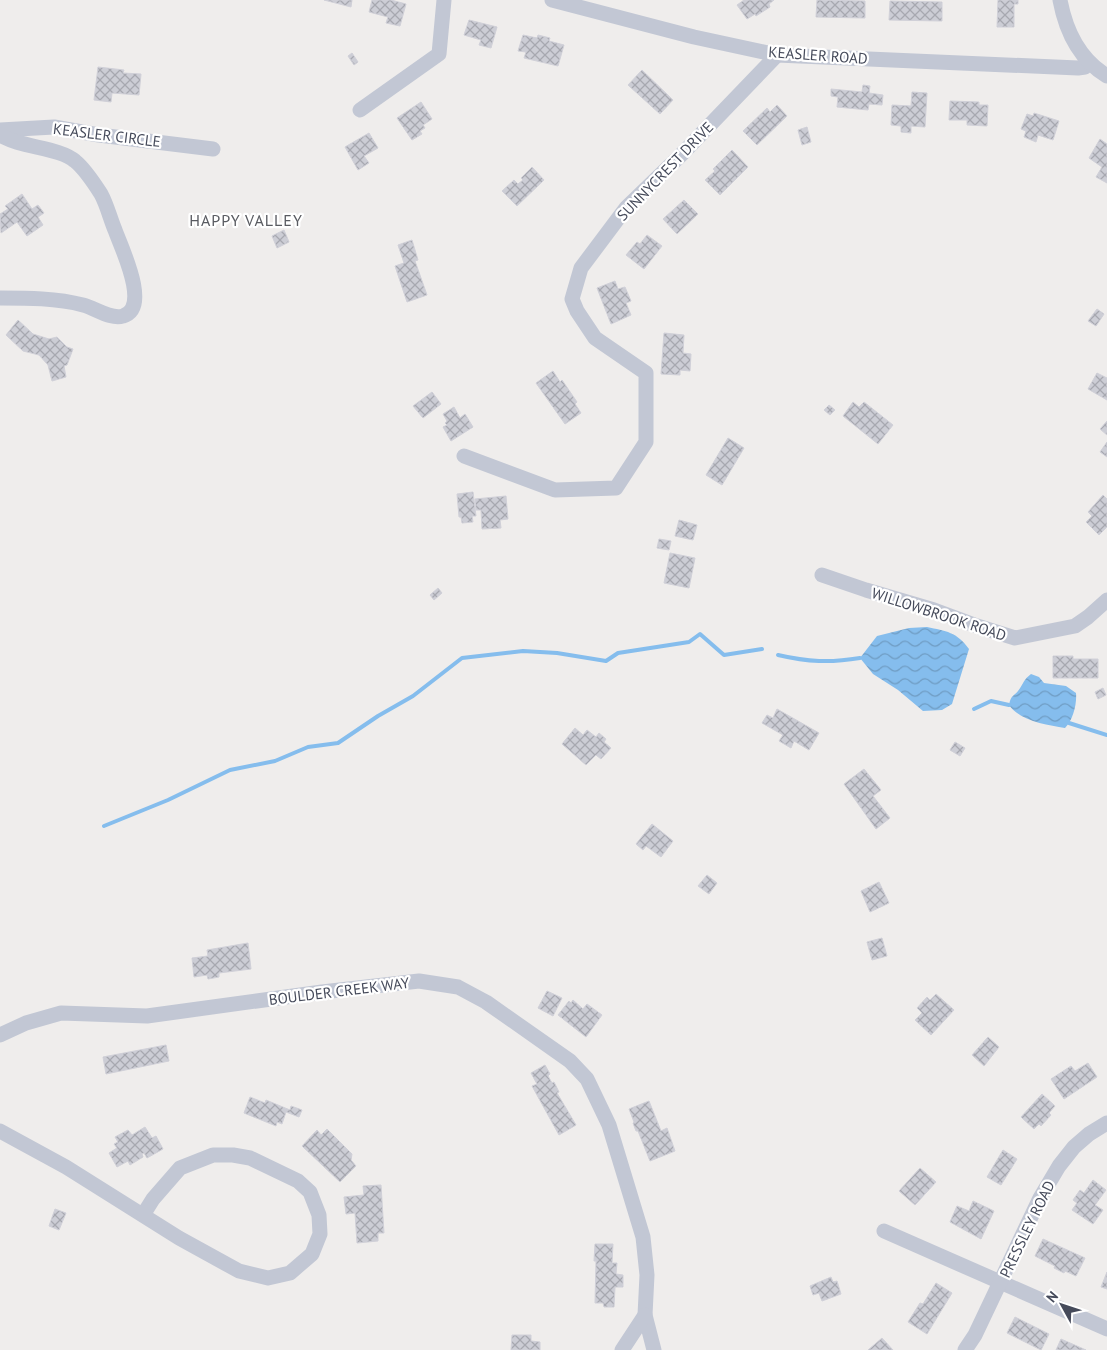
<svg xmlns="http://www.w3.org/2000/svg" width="1107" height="1350" font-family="'PT Sans',sans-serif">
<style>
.water{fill:url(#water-waves)}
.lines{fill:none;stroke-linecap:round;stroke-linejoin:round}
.stream{stroke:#85bded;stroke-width:4}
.building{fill:url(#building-cross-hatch);stroke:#d0d0d8}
.street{stroke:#c2c7d4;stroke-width:15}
.labels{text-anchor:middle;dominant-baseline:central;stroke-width:4.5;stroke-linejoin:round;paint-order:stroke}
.street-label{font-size:15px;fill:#454a5a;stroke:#fff}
.neighbourhood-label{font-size:16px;letter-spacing:1px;fill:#595b61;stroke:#fff}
</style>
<defs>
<pattern id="water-waves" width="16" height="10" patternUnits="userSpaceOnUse" patternTransform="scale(1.25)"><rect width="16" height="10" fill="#85bded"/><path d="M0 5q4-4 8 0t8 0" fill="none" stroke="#6f9cc3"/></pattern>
<pattern id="building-cross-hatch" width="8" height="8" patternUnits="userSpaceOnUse" patternTransform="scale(1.25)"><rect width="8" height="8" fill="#cccdd5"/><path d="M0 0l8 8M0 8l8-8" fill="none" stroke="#a7a8b0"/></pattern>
</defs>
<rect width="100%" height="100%" fill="#efedec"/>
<!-- water -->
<g class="water">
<path d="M927 627C946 631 957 632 969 649L952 704 942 710 923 711 898 690 873 674 860 658 877 636 909 628Z"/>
<path d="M1031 674 1039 677 1044 683 1066 686 1076 693C1077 704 1073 720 1065 728 1046 725 1020 721 1009 705 1011 695 1013 697 1018 691 1024 683 1023 680 1031 674Z"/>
</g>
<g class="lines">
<!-- stream -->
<g class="stream">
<path d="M778 655C808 662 830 663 860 658"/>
<polyline points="974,709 991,701 1009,705"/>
<polyline points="1069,723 1107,735"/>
<polyline points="104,826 168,800 230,770 275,761 308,747 338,743 378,716 413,696 462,658 523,651 557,653 606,661 618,653 689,642 700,634 724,655 762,649"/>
</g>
</g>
<!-- building -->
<g class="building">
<polygon points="324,0 352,0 351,7"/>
<polygon points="372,0 391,0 406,4 400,26 386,23 388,17 369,12"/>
<polygon points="744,0 774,0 769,4 770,7 756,16 755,14 747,19 737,5"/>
<polygon points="817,0 865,1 865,18 816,17"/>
<polygon points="998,0 1018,0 1018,4 1014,4 1014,27 997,27"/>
<polygon points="890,1 942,2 942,21 889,20"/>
<polygon points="469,20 497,27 491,48 479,45 481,40 464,35"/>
<polygon points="523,35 537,38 538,35 550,38 549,41 564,45 558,66 524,58 526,52 518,51"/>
<polygon points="352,53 358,62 354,65 348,56"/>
<polygon points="98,67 124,70 123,73 141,74 139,95 112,93 111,102 94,100"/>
<polygon points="642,70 673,100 660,114 628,85"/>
<polygon points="863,85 870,86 869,93 883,95 882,105 869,104 868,110 837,107 838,97 831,96 831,89 862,92"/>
<polygon points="912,92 927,93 925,127 911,126 911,133 901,132 901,126 891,125 892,105 911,106"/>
<polygon points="950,101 979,102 979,105 988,105 987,126 967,125 967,120 949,120"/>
<polygon points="421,102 432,119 423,125 425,128 420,131 422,134 412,140 397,118"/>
<polygon points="777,105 787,116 757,145 743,131 767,108 770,112"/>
<polygon points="1034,113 1059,121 1053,140 1038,135 1036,142 1024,137 1026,131 1021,129 1027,114 1033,116"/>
<polygon points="807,127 811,142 802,145 798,130"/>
<polygon points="369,133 378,148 364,156 369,163 358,170 345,147"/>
<polygon points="1100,139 1107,144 1107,183 1096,177 1102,167 1089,158"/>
<polygon points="732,150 748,167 720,195 705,180 715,171 713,169"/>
<polygon points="532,167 544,180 517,206 502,191 514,180 518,184 523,180 521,178"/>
<polygon points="22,194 32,209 38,205 44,213 38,217 43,225 27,236 17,222 1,233 0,214 8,209 5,206"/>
<polygon points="684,200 698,214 677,234 663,219"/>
<polygon points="284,230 289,242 277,248 272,236"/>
<polygon points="647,235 662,246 644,269 626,255 637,242 640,244"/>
<polygon points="412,240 418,260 415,261 427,295 407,302 395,266 404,263 398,245"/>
<polygon points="615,281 618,289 625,287 631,301 626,303 631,315 611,324 597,288"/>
<polygon points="1097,309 1104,314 1096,326 1088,321"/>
<polygon points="18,320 33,334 49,339 57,337 67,347 73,349 67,365 64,366 66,377 52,381 48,365 39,355 23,351 6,335"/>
<polygon points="664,333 684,335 683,353 691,354 690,371 680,370 680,375 661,374"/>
<polygon points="553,371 560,382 562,380 577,402 575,404 581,413 565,424 536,383"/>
<polygon points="1097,373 1107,378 1107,400 1088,389"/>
<polygon points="432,392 441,404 423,418 413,406"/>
<polygon points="853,402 859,407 864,402 893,425 878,444 843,416"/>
<polygon points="829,405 835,410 830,415 824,410"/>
<polygon points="454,407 460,418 465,414 473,427 451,441 443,427 447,425 445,423 447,421 443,414"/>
<polygon points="1107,421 1107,435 1100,429"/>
<polygon points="728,438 744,448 722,485 706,475"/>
<polygon points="1107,442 1107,457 1100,452"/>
<polygon points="473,492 476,516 472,516 473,522 462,523 461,517 459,517 457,494"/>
<polygon points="1103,495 1107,499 1107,527 1099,535 1086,522 1092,516 1088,512"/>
<polygon points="506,496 508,519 500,520 501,528 482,529 481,510 476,510 475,499"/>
<polygon points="679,520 697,525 693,540 675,536"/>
<polygon points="659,539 671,541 669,550 657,548"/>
<polygon points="670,553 695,558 689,588 664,583"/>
<polygon points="438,588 442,593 434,600 430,595"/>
<polygon points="1053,656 1073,656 1073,659 1098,659 1098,678 1053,678"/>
<polygon points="1103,688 1106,695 1098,699 1095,692"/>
<polygon points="777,709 819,733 809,750 794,741 791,748 779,741 783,735 762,723 767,715 773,718"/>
<polygon points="575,728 583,735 587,730 596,737 599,733 606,739 604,742 611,748 601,759 596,755 586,765 562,744"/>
<polygon points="955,742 965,748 960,756 950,750"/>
<polygon points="864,769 881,790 873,796 890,818 876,829 844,784"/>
<polygon points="652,824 673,841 661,857 646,846 643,850 636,844"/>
<polygon points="707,875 717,883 709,894 698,886"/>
<polygon points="879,882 889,903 870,912 861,891"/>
<polygon points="882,938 887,956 872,960 867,942"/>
<polygon points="248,943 251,969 219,973 219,977 208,979 207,975 194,977 192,958 208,956 207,950"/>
<polygon points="547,991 562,998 553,1016 538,1008"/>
<polygon points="936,994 954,1010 931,1035 915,1020 922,1013 917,1008 927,997 930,1000"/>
<polygon points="573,1000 583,1009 587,1004 602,1015 586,1037 558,1015 569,1001 571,1003"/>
<polygon points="988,1037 999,1047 984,1066 972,1055"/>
<polygon points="166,1045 169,1061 106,1074 103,1057"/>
<polygon points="1088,1063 1097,1077 1064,1099 1051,1079 1071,1066 1075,1071"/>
<polygon points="545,1065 550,1074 548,1076 552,1083 554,1082 559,1092 557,1093 576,1125 559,1135 532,1086 537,1084 531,1073"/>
<polygon points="1042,1094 1055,1106 1049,1113 1051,1115 1041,1126 1039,1124 1034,1129 1021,1117"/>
<polygon points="250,1097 265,1103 266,1100 290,1110 291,1106 302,1110 299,1117 286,1112 282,1124 277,1122 276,1126 244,1113"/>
<polygon points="649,1101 661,1131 667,1128 675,1151 650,1161 638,1131 636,1131 633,1123 634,1122 629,1109"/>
<polygon points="145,1127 152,1138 156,1136 163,1149 147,1158 144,1153 142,1154 143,1157 130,1165 128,1161 117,1167 109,1153 117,1148 114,1144 118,1142 115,1137 128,1130 132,1135"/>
<polygon points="327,1129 352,1154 351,1160 356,1166 340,1182 302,1146 317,1130 321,1135"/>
<polygon points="1003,1150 1017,1159 1001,1185 987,1177"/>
<polygon points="920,1168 936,1182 915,1205 899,1191"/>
<polygon points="1093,1180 1106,1190 1095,1205 1103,1210 1093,1224 1072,1210 1077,1203 1073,1200 1080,1190 1084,1193"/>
<polygon points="381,1185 384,1233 378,1233 378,1241 357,1243 355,1213 346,1214 344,1197 364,1195 363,1186"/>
<polygon points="973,1201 994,1211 981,1239 950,1222 957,1206 969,1211"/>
<polygon points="55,1209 66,1213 59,1230 49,1226"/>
<polygon points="1043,1239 1085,1258 1076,1276 1065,1271 1064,1273 1054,1268 1055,1266 1035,1256"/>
<polygon points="595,1244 613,1244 612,1263 617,1263 616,1274 623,1275 623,1287 615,1287 614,1307 604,1307 603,1303 595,1303 596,1261 594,1261"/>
<polygon points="1107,1272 1107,1289 1101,1287"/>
<polygon points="831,1277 833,1282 837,1281 841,1294 822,1301 819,1293 813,1295 810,1286"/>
<polygon points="936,1283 952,1293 927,1334 908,1322 920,1303 923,1304"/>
<polygon points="1015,1317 1049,1334 1041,1350 1007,1333"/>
<polygon points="512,1335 531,1335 531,1341 540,1342 540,1350 511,1350"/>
<polygon points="882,1338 893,1350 868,1350"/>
<polygon points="1061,1339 1086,1350 1056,1350"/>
</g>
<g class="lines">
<!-- street -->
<g class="street">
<polyline points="552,0 694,37 777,55 1078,68 1085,67 1089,63"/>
<path d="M1060 0C1066 32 1079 59 1107 76"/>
<polyline points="360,110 439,54 444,0"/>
<polyline points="0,130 54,127 99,135 213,149"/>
<path d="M0 135C21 148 59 147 75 161 85 169 94 183 101 194 107 205 110 218 115 230 121 247 151 308 123 316 111 320 95 308 83 305 57 298 27 298 0 298"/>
<polyline points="464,456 555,490 616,488 646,442 646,373 595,338 577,311 572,299 581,268 626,208 682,154 777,55"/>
<polyline points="822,575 866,590 934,610 977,626 1015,638 1075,626 1088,617 1107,600"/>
<polyline points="0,1035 26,1023 61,1013 147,1016 322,992 419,981 458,987 486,1002 570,1061 587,1079 609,1125 643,1237 647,1275 645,1315 654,1350"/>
<polyline points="0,1131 66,1167 179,1238 239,1271 268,1278 290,1273 312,1254 320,1234 319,1215 310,1192 298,1181 250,1158 233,1155 213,1155 180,1168 153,1199 143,1215"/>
<polyline points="884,1231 1107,1329"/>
<polyline points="622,1350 645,1315"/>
<polyline points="965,1350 975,1335 1040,1198 1059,1166 1074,1147 1089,1134 1107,1123"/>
</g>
</g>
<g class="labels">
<!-- street labels -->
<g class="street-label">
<text transform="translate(818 55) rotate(4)">KEASLER ROAD</text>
<text transform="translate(107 135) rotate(7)">KEASLER CIRCLE</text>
<text transform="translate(665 171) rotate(-46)">SUNNYCREST DRIVE</text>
<text transform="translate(939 614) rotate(18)">WILLOWBROOK ROAD</text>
<text transform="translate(339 991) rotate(-7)">BOULDER CREEK WAY</text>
<text transform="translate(1027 1229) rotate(-64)">PRESSLEY ROAD</text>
</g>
<!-- neighbourhood labels -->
<g class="neighbourhood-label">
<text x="246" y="220">HAPPY VALLEY</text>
</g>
</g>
<!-- north arrow -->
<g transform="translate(1062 1305) rotate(310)" stroke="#ffffff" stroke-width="4" paint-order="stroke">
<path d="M0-4L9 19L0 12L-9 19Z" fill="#454a5a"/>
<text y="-8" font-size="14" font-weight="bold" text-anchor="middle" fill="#454a5a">N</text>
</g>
</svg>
